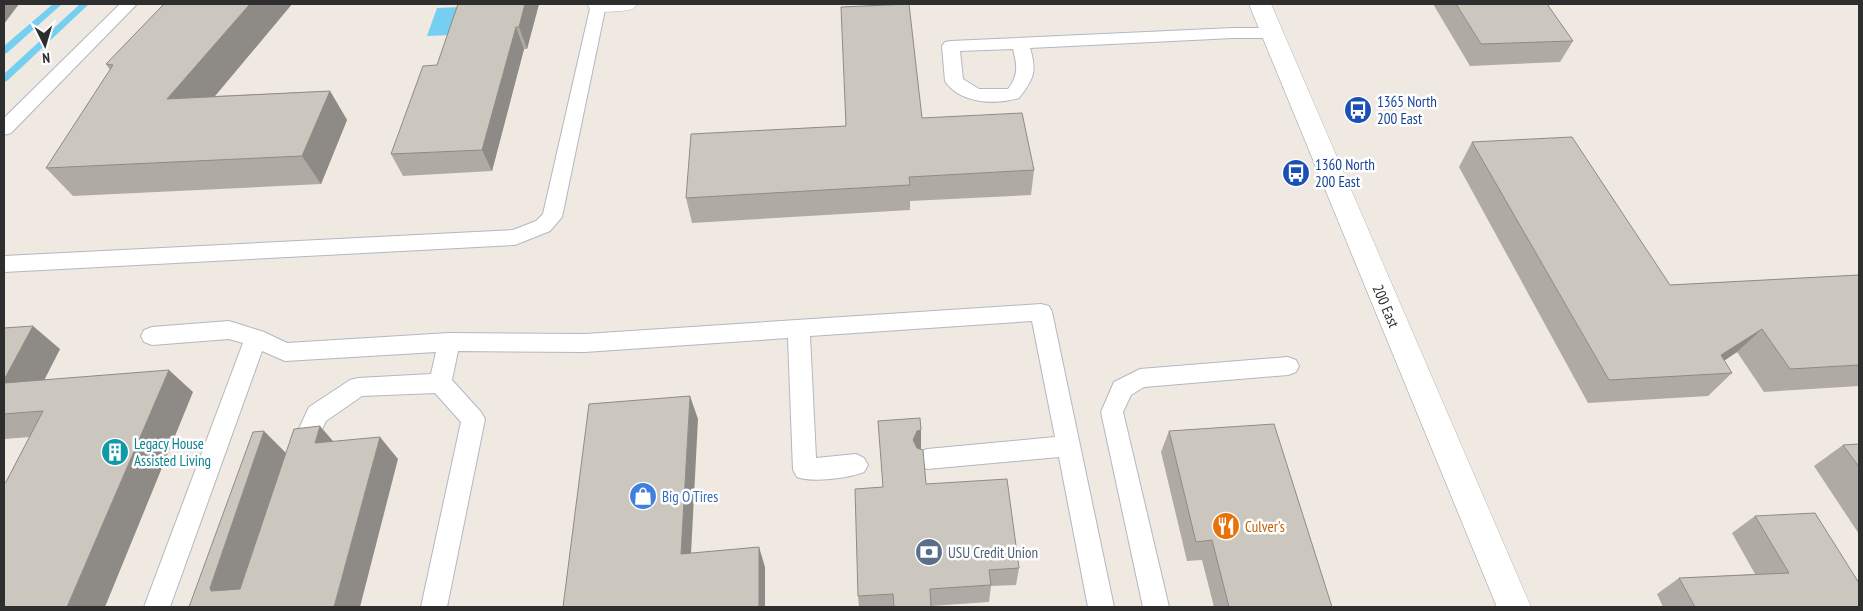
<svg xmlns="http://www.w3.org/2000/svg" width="1863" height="611" font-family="'PT Sans Narrow',sans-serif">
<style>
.water{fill:#75cff0}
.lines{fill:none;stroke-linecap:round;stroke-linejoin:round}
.stream{fill:#75cff0;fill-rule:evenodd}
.service-casing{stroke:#b4b7c1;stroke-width:2}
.minor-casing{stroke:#b4b7c1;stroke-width:1}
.secondary-casing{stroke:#b4b7c1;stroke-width:1}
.service{fill:#fff;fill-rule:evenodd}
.minor{fill:#fff;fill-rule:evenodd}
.secondary{fill:#fff;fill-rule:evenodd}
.wall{fill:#afaba4}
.shaded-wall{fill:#8e8b86}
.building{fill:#cbc7bf;stroke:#8e8b86}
.labels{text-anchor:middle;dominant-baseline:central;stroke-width:5;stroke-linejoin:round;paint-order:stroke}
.transit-label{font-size:15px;fill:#164399;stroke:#fff;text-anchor:start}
.street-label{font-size:15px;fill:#2e2e2e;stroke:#fff}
.culture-label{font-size:15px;fill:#0d838f;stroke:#fff;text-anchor:start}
.shop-label{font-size:15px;fill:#366cbe;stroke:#fff;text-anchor:start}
.food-label{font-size:15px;fill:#c56008;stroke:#fff;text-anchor:start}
.service-label{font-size:15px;fill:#4e5e75;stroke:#fff;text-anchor:start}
</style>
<rect width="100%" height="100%" fill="#efe9e1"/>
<!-- water -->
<polygon class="water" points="460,7 451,35 427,36 437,8"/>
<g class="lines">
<!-- stream -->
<g class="stream">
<polygon points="53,4 62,4 7,53 4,54 4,46"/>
<polygon points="80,4 89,4 7,81 4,82 4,74"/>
</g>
<!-- service casing -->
<g class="service-casing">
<g id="service">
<polygon points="120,4 137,4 11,133 4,135 4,118"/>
<polygon points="591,4 606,5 562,217 550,231 515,245 4,272 4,256 513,230 536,221 543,214"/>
<path d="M1233 28H1272L1278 29 1280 33 1278 37 1272 38H1233L1030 48C1037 71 1034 79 1019 98 996 105 960 104 945 81L942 46 945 42 951 41ZM1013 49C1017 65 1019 75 1008 89H979L963 79 960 51Z"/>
<path d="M1041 304 1049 306 1052 312 1114 607H1088L1059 457 927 469 919 466 915 459 919 452 927 449 1055 437 1032 321 810 336 816 458 856 454 864 458 868 465 864 472C849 478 812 483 797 477L793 470 788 338 585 352 458 351 452 380 481 412 485 419 447 607H421L461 422 435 393 362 396 326 421 308 459 300 462 292 459 288 452 309 407 350 380 358 378 431 374 436 352 285 361 262 351 170 607H144L243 343 229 339 152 345 144 342 141 336 144 330 152 327 229 321 264 332 287 343 449 333 585 334Z"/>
<polygon points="1288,357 1296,360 1299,366 1296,372 1288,375 1144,387 1131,395 1123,412 1169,607 1143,607 1101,412 1114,382 1140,369"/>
</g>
</g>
<!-- minor casing -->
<g class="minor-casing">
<path id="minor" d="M588 4H637L633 9C620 12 604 13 590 10Z"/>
</g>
<!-- secondary casing -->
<g class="secondary-casing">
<polygon id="secondary" points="1249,4 1271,4 1531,607 1497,607"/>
</g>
<!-- service -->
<use href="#service" class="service"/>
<!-- minor -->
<use href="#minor" class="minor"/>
<!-- secondary -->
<use href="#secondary" class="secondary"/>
</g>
<!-- wall -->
<g class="wall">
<polygon points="164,4 292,4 215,96 330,91 347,120 321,184 73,196 46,168 110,70 106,64"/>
<polygon points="458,4 539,4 527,49 524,49 492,171 403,176 391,154 437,65"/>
<polygon points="1433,4 1547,4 1573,41 1560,62 1470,66"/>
<polygon points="922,118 1034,170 1031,195 910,201 910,210 692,223 686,198 846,126"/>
<polygon points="1472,142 1670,285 1859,275 1859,386 1764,392 1737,352 1724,361 1732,373 1708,396 1588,403 1459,167"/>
<polygon points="4,328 60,349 44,380 193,392 6,482 30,437 4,439"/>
<polygon points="1169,431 1332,607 1214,607 1202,560 1187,561 1161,452"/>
<polygon points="1859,444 1859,534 1814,466 1843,445"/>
<polygon points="926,484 1019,568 1016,585 991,586 989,602 931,606 931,607 859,607 858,596 883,487"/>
<polygon points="1755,516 1859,607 1663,607 1657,594 1679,578 1755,574 1732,533"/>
</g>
<!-- shaded-wall -->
<g class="shaded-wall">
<polygon points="4,4 19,4 4,24"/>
<polygon points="250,4 292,4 189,127 167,99"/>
<polygon points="525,4 539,4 527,49 519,27"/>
<polygon points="516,27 524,49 492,171 482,150"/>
<polygon points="330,91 347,120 321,184 302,156"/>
<polygon points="33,326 60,349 31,406 4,384 4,380"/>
<polygon points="1762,329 1737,352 1702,375 1721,355"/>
<polygon points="169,370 193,392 105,607 67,607"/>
<polygon points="690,396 698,419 690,573 681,554"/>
<polygon points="320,426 339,448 315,443"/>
<polygon points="921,430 921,449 917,451 913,440 917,431"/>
<polygon points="264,431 286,453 235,606 211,591 210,588"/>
<polygon points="380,437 398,459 360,607 334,607"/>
<polygon points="759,547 765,567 765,607 759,607"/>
</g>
<!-- building -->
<g class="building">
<polygon points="164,4 250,4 167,99 330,91 302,156 46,168 113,65 106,64"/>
<polygon points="458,4 525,4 519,27 516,27 482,150 391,154 423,66 437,65"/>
<polygon points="909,4 922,118 1022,113 1034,170 909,177 910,185 686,198 691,134 846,126 841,7"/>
<polygon points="1456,4 1547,4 1573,41 1481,44"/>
<polygon points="1572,137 1670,285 1859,275 1859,365 1790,369 1762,329 1721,355 1732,373 1609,380 1472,142"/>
<polygon points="33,326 4,380 4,328"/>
<polygon points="169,370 67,607 4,607 4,483 6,482 43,411 4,414 4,383"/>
<polygon points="690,396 681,554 759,547 759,607 563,607 589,404"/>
<polygon points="920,418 921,430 917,431 913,440 917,448 923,450 926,484 1007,479 1019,568 989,570 991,585 930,589 931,607 894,607 893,594 858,596 855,489 883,487 878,421"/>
<polygon points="1274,424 1332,607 1229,607 1212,540 1196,542 1169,431"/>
<polygon points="320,426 315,443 380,437 334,607 189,607 253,432 264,431 210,588 211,591 240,589 294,429"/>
<polygon points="1859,444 1859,467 1843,445"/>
<polygon points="1815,513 1859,583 1859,607 1695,607 1679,578 1789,573 1755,516"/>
</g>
<!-- icons -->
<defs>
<g id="bus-disc" transform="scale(1.4375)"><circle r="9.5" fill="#1a4fb4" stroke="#fff"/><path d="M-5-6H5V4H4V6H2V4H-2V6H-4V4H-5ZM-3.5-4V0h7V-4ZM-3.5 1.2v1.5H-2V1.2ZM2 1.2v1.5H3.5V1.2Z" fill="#fff"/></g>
<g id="building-disc" transform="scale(1.4375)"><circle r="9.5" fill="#0f9aa8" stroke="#fff"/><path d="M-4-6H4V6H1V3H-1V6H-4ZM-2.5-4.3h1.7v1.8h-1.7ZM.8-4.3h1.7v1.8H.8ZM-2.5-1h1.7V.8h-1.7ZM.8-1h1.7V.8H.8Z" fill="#fff"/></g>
<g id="shop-disc" transform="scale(1.4375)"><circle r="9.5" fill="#3f7fe0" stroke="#fff"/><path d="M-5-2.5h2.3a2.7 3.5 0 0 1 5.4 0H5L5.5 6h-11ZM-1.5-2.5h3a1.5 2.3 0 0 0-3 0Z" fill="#fff"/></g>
<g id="restaurant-disc" transform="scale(1.4375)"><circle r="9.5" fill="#e8710a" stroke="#fff"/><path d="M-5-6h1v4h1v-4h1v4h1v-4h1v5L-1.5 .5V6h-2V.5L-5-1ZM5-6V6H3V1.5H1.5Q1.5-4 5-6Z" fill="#fff"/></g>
<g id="bank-disc" transform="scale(1.4375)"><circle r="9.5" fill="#5c6f8a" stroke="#fff"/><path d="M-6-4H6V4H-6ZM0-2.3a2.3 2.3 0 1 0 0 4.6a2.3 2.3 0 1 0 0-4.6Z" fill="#fff"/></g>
</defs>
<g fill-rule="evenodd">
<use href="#bus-disc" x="1358" y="110"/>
<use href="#bus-disc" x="1296" y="173"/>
<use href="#building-disc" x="115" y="452"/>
<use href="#shop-disc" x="643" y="496"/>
<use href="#restaurant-disc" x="1226" y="526"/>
<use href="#bank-disc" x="929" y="552"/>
</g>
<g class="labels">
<!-- transit labels -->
<g class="transit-label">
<text x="1377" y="101">1365 North<tspan x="1377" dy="17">200 East</tspan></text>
<text x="1315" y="164">1360 North<tspan x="1315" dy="17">200 East</tspan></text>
</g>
<!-- street labels -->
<g class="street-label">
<text transform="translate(1386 306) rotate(67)">200 East</text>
</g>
<!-- culture labels -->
<g class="culture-label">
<text x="134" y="443">Legacy House<tspan x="134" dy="17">Assisted Living</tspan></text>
</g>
<!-- shop labels -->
<g class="shop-label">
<text x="662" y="496">Big O Tires</text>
</g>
<!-- food labels -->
<g class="food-label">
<text x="1245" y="526">Culver's</text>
</g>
<!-- service labels -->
<g class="service-label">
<text x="948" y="552">USU Credit Union</text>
</g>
</g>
<!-- border -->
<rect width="1863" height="611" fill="none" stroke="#2e2e2e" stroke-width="10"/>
<!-- north arrow -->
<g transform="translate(45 45) rotate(175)" stroke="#ffffff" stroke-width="4" paint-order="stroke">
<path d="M0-4L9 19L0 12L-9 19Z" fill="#2e2e2e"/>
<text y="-8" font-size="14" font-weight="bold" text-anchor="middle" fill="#2e2e2e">N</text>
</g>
</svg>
